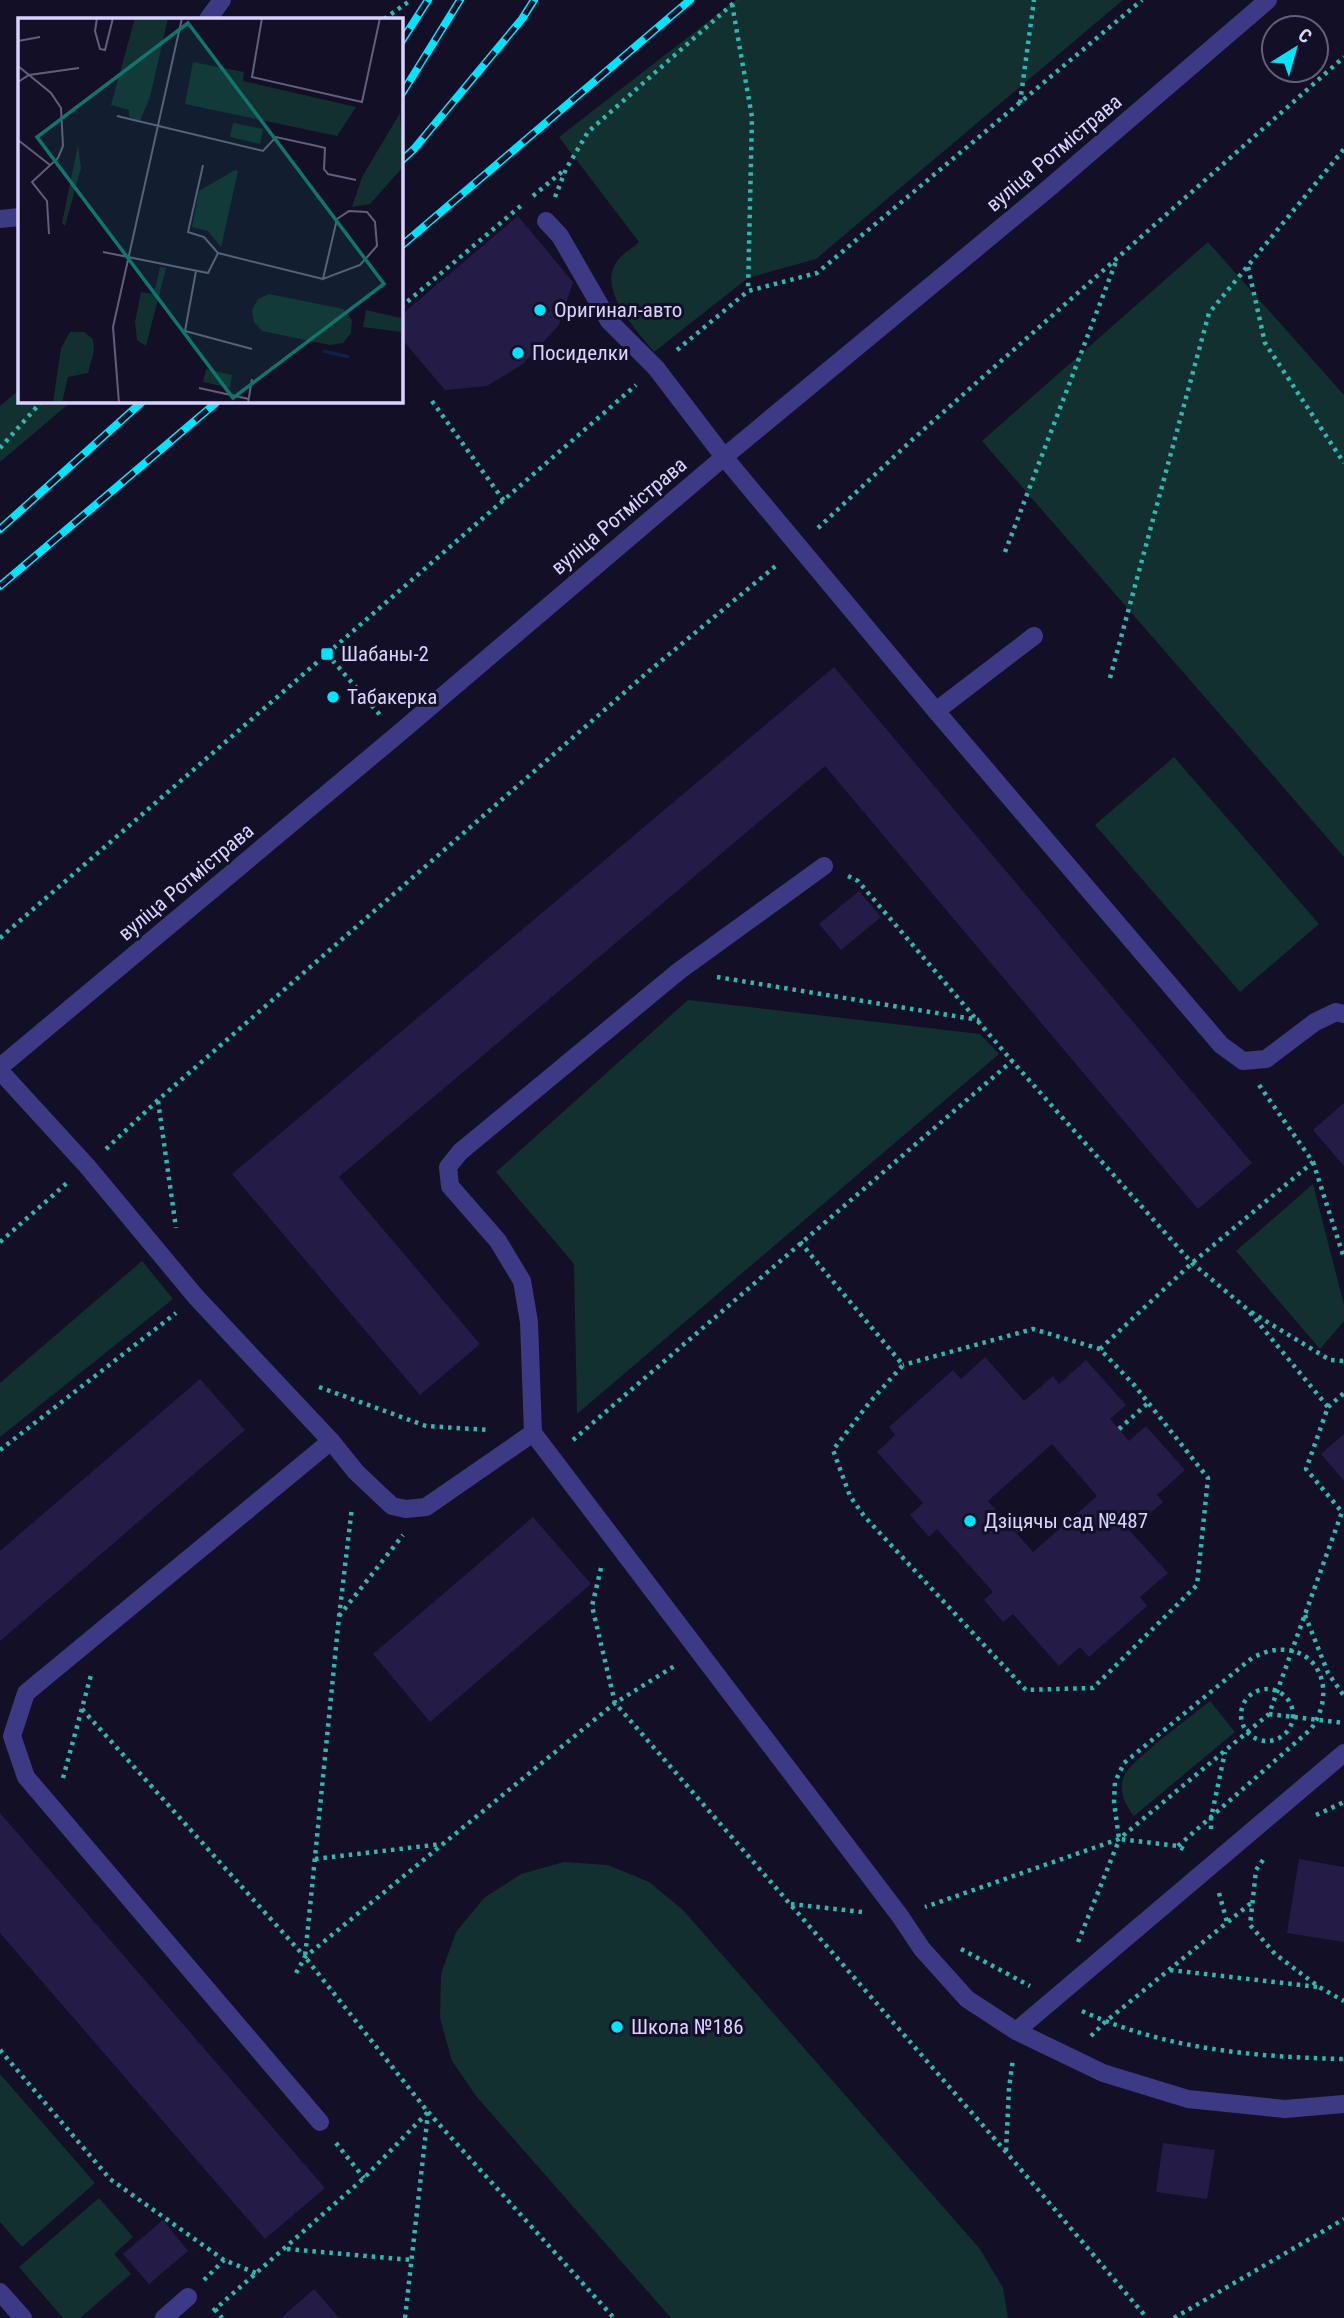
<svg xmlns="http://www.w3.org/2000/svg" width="1344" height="2318" font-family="'Roboto Condensed',sans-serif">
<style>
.green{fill:#12302f}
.building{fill:#241b47;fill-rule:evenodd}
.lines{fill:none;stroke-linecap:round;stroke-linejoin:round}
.path{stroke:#2fb8b0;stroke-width:4.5;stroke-dasharray:3.5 5;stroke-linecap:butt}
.minor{stroke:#3d3a85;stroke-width:18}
.rail-casing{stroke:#00e5ff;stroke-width:8}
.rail{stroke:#130f26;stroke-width:5;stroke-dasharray:16;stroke-linecap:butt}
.poi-dot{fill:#00e5ff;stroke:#130f26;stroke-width:2.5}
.labels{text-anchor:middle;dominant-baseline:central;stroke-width:6;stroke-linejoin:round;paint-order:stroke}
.street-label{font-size:21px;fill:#d9d4ff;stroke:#130f26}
.poi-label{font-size:21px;fill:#d9d4ff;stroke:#130f26;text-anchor:start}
.inset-river{fill:none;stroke:#0c2248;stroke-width:3.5}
.inset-road{fill:none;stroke:#625e7d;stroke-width:2}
.view{fill:#0f766e;fill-opacity:0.15;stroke:#0f766e;stroke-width:3.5}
.inset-edge{fill:none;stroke:#d9d4ff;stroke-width:3.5}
</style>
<rect width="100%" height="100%" fill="#130f26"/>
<!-- green -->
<g class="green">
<path d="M736 0H1123L816 259 748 278 654 352C637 330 595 289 618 260 623 253 633 248 639 242L559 137Z"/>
<polygon points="1208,242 1344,395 1344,857 982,441"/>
<polygon points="19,390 19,401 72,401 0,462 0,406"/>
<polygon points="1174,757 1319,924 1240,992 1095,825"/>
<polygon points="688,1000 980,1034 999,1054 577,1414 574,1264 496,1172"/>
<polygon points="1313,1184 1344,1305 1344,1321 1320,1349 1236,1251"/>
<polygon points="142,1261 173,1299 0,1437 0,1383"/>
<path d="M1210 1701 1235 1732 1134 1816C1125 1805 1118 1791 1124 1776 1131 1760 1193 1715 1210 1701Z"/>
<polygon points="564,1862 608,1865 649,1882 683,1910 980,2249 1003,2288 1008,2318 671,2318 476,2096 452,2061 440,2018 441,1974 456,1932 484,1898 521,1874"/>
<polygon points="0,2074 95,2183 22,2247 0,2222"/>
<polygon points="99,2198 133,2237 114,2254 131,2274 80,2318 63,2318 19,2267"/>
</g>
<!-- building -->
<g class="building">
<polygon points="518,216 573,282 559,325 523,364 487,386 445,390 401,338 401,315"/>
<polygon points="834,667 1252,1163 1198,1209 825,766 339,1177 480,1344 420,1395 232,1174"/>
<polygon points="859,891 881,917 841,950 819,924"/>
<polygon points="1344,1103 1344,1166 1313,1130"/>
<path d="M985 1357 1024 1401 1053 1376 1059 1384 1086 1360 1126 1405 1110 1419 1119 1429 1129 1441 1146 1426 1185 1470 1157 1495 1163 1502 1130 1531 1168 1573 1140 1597 1147 1606 1089 1657 1080 1647 1059 1666 1013 1614 1003 1622 984 1600 993 1592 937 1529 929 1537 910 1515 923 1503 877 1452 895 1435 889 1427 953 1370 961 1379ZM1052 1444 1097 1496 1033 1552 988 1501Z"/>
<polygon points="200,1379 245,1430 0,1641 0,1551"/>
<polygon points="1344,1434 1344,1481 1321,1454"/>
<polygon points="533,1517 591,1584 430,1722 373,1654"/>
<polygon points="0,1813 325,2188 265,2239 0,1933"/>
<polygon points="1299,1859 1344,1867 1344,1942 1287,1933"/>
<polygon points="1163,2143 1215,2150 1207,2199 1156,2192"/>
<polygon points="163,2220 188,2251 149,2284 123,2254"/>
<polygon points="314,2289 339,2318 281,2318"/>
</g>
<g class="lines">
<!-- path -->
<g class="path">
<polyline points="732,4 752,117 748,291"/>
<polyline points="384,19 411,0"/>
<polyline points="1020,103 1034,0"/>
<polyline points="533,196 564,170"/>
<polyline points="555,197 566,169 588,132 737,0"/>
<polyline points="1248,267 1265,343 1344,463"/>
<polyline points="401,307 523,204"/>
<polyline points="677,350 748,291 817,273 1142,0"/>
<polyline points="432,401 504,501"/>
<polyline points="0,448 42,401"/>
<polyline points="818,528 913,439 1344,57"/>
<polyline points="1005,552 1117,259"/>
<polyline points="327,654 380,715"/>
<polyline points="1110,678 1209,313 1344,149"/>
<polyline points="848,876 858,881 1012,1061"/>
<polyline points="0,938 636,385"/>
<polyline points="717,977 979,1020"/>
<polyline points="158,1101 176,1228"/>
<polyline points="106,1149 158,1100 649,671 778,564"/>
<polyline points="1313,1162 1344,1258"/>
<polyline points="0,1242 68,1182"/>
<polyline points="800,1242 903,1365 869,1403 833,1450 850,1496 864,1516 1026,1690 1093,1688 1197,1585 1208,1478 1135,1386 1100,1349 1033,1329 903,1365"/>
<polyline points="1251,1312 1330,1360 1344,1361"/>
<polyline points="1100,1349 1192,1263 1313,1162 1259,1085"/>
<polyline points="319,1387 426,1426 489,1430"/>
<polyline points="1328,1407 1344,1393"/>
<polyline points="1119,1429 1148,1403"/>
<polyline points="573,1440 1012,1061 1192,1263 1247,1309 1328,1407 1306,1469 1342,1512 1269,1714 1119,1839 925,1907"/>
<polyline points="0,1450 176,1313"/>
<polyline points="601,1568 592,1606 615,1703 1006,2152 1147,2318"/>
<polyline points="1305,1615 1328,1673 1344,1696"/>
<polyline points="339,1616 403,1535"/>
<circle cx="1267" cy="1715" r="26"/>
<polyline points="82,1709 304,1956"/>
<polyline points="1269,1714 1344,1723"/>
<polyline points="63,1778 91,1675"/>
<polyline points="1316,1815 1344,1802"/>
<polyline points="1211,1829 1211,1818 1225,1752"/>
<path d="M1178 1846 1311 1729C1344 1681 1306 1629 1252 1658L1124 1763 1115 1782 1114 1802 1119 1839 1178 1846 1187 1851"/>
<polyline points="315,1859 442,1844"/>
<polyline points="1263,1860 1256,1870 1250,1925 1275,1954 1319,1987 1344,2001"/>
<polyline points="1219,1893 1227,1922"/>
<polyline points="791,1904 862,1912"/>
<polyline points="1078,1942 1119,1840"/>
<polyline points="961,1949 1030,1986"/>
<polyline points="1170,1970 1318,1987"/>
<polyline points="296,1973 305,1957 615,1703 676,1665"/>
<path d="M1082 2011C1164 2049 1254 2057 1344 2059"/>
<polyline points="1091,2036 1105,2022 1251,1903"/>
<polyline points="0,2050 110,2179 224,2260 256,2273"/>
<polyline points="428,2112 614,2318"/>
<polyline points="336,2143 364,2178"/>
<polyline points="1006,2151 1009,2088 1013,2059"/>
<polyline points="287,2249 412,2260"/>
<polyline points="204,2280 224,2260"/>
<polyline points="215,2309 222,2318"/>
<polyline points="213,2311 364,2178 428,2112 305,1957 339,1617 352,1507"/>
<polyline points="405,2318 428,2113"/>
<polyline points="1174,2318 1344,2219"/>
</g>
<!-- minor -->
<g class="minor">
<polyline points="208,19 222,0"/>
<polyline points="0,219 19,217"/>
<polyline points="546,221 560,236 609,321 656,368 724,457 936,711 1221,1045 1243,1061 1266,1059 1315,1022 1336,1012 1344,1014"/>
<polyline points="936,711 1034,636"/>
<polyline points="824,866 679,971 460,1152 448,1167 450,1186 498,1241 522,1281 529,1322 533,1433 900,1916 922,1949 967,1999 1016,2031"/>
<polyline points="0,1067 397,735 724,457 1049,188 1268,0"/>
<polyline points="0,1071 87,1166 196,1297 331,1441 356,1472 392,1506 406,1509 426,1507 533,1433"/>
<polyline points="1344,1753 1016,2031 1103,2073 1188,2099 1285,2109 1344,2104"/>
<polyline points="320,2122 26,1777 12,1736 26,1693 331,1441"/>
<polyline points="0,2292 23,2318"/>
<polyline points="164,2318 188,2297"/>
</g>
<!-- rail casing -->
<g class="rail-casing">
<g id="rail">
<polyline points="401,42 428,0"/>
<polyline points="401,95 460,0"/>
<polyline points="401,161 414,149 522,19 534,0"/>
<polyline points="401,246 690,0"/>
<polyline points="0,529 143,401"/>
<polyline points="0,586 218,401"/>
</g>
</g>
<!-- rail -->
<use href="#rail" class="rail"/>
</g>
<!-- markers -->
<g class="poi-dot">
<circle cx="540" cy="310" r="7"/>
<circle cx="518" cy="353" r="7"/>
<rect x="320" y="647" width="14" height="14" rx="3.5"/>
<circle cx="333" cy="697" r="7"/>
<circle cx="970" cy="1521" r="7"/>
<circle cx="617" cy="2027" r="7"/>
</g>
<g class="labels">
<!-- street labels -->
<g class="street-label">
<text transform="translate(1054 153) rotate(-40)">вуліца Ротмістрава</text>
<text transform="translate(619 516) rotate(-40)">вуліца Ротмістрава</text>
<text transform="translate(186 882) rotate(-40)">вуліца Ротмістрава</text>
</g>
<!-- poi labels -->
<g class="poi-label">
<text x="554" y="310">Оригинал-авто</text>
<text x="532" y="353">Посиделки</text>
<text x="341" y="654">Шабаны-2</text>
<text x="347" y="697">Табакерка</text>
<text x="984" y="1521">Дзіцячы сад №487</text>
<text x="631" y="2027">Школа №186</text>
</g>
</g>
<!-- overview -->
<g transform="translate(18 18)">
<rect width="385" height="385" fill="#130f26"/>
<path d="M117 0H150L132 79 122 103 111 99V92L93 87ZM175 44 226 54 225 63 338 89 319 118 167 86ZM382 95 385 149 352 186 334 189 344 159ZM215 105 245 111 242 126 212 119ZM60 127 63 150 47 208 44 205ZM217 152 220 153 203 229 190 213 174 209 181 173ZM142 249 148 250 128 328 119 322 117 304 123 274 136 276ZM251 276 325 291 334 302 333 315 325 325 312 327 244 313 236 304 234 292 240 281ZM348 292 383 300V314L345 309ZM52 314H66L75 321 76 333 70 355 50 359 44 385H35L43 330ZM188 351 214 357 212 370 185 364Z" fill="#12302f"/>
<path class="inset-river" d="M305 333 331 339"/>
<path class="inset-road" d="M79 0 77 13 82 31 87 32 95 0M244 0 234 59 344 84 362 0M0 23 22 19M0 48 33 75 43 90 45 128 40 140 14 164 29 183 31 216M0 64 11 57 61 50M99 98 245 133 258 119 299 128 307 130 306 151 310 156 338 162M0 122 32 147M185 147 170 214 186 219 200 235 305 261M331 193 349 194 357 204 359 228 342 247 305 261 319 201ZM85 234 190 255 200 235M178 253 167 313 234 331M181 370 231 381M101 385 95 309 164 0M230 385 234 361"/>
<path class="view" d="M170 5 366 266 215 380 19 119Z"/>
<rect width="385" height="385" class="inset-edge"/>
</g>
<!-- north arrow -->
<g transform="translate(1295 49) rotate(37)"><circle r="33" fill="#130f26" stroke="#625e7d" stroke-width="2"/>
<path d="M0-5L12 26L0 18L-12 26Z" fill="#00e5ff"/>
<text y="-10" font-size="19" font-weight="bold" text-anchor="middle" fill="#d9d4ff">С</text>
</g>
</svg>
